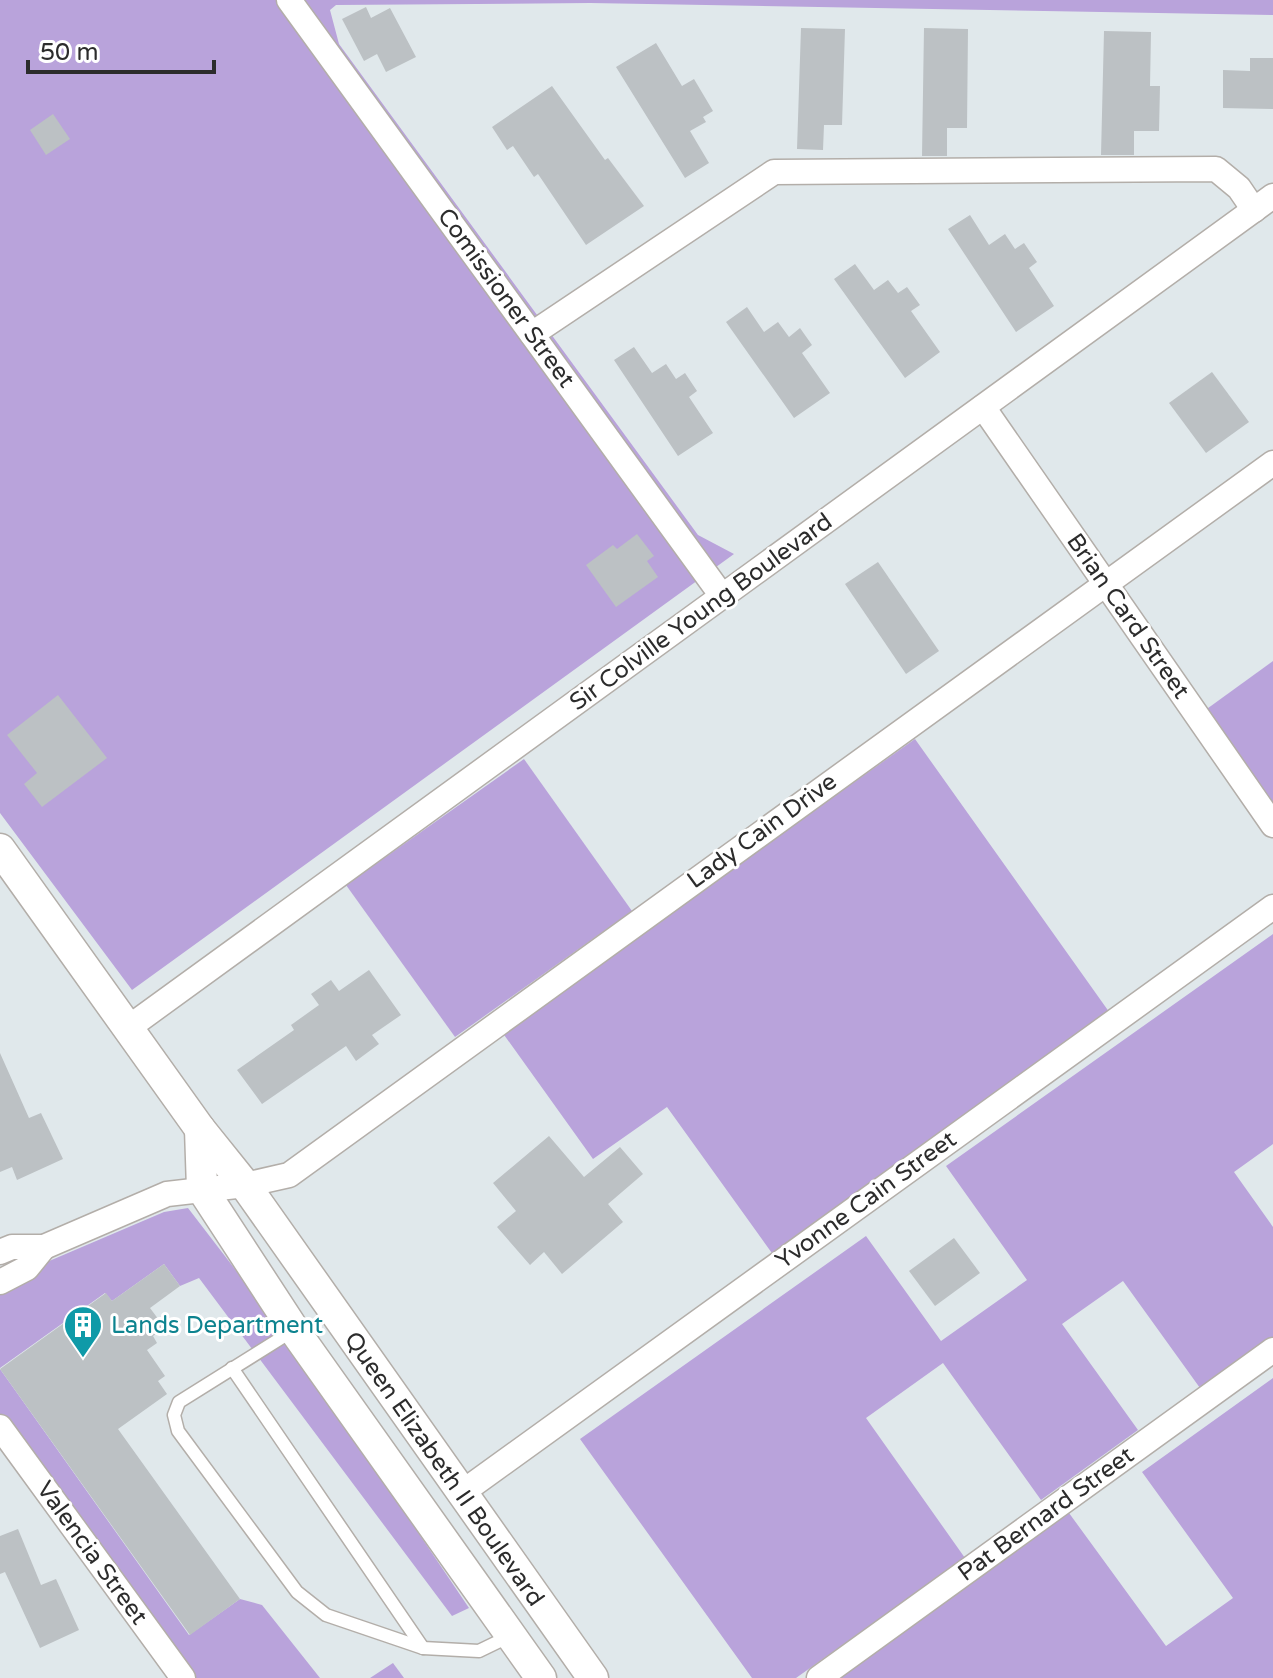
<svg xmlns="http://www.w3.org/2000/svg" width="1273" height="1678" font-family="'Varela Round',sans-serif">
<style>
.green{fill:#b9a3db}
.building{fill:#bcc1c4}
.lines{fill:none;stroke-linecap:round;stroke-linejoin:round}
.service-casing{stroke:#b3aea9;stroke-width:15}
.minor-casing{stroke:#b3aea9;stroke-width:27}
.tertiary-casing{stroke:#b3aea9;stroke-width:33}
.service{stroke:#fff;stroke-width:12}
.minor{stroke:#fff;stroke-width:24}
.tertiary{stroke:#fff;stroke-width:30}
.labels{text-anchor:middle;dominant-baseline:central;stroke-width:6;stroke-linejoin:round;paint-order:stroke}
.street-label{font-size:24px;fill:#2c2c2c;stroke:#fff}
.culture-label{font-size:24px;fill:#0d838f;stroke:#fff;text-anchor:start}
</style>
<rect width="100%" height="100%" fill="#e0e8eb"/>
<!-- green -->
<g class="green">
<polygon points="0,0 1273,0 1273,15 590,3 336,5 330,10 339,44 698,535 734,554 132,990 0,813"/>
<polygon points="1273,661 1273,805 1204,711"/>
<polygon points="915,739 1112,1016 774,1256 667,1107 593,1159 502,1032"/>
<polygon points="524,759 632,911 455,1037 346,885"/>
<polygon points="1273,934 1273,1144 1234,1172 1273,1227 1273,1337 1200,1388 1123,1281 1062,1324 1138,1430 1041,1500 943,1363 866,1418 965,1558 796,1678 752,1678 580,1439 866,1236 941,1341 1027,1280 946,1166"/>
<polygon points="188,1208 281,1329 469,1608 452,1616 199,1278 180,1286 164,1264 112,1301 105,1293 0,1368 0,1282 164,1212"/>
<polygon points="0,1369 189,1635 240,1599 262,1605 320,1678 183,1678 0,1427"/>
<polygon points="1273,1378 1273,1678 838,1678 1069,1513 1166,1646 1233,1598 1142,1472"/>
<polygon points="393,1663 404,1678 370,1678"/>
</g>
<!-- building -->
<g class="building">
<polygon points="366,7 371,18 390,8 416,57 386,72 377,54 364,61 342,19"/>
<polygon points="801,28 845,29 842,125 824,125 823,150 797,149"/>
<polygon points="924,28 968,29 967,128 947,128 947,156 922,156"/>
<polygon points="1104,31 1151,32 1150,86 1160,86 1159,131 1134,131 1134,155 1101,155"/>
<polygon points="656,43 682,86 694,79 713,111 703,117 706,122 690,131 709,163 685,178 616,67"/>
<polygon points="1250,58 1273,58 1273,109 1223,108 1223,70 1250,71"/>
<polygon points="552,86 605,160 608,158 644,206 586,245 538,174 534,177 513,146 507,150 492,127"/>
<polygon points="53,114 70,139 46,155 30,130"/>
<polygon points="970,215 989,245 1005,234 1015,249 1024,243 1037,262 1029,268 1054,306 1016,332 948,229"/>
<polygon points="855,264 874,290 888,280 898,293 907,287 920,305 911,311 940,352 905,378 834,279"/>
<polygon points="747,307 764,332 778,322 789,337 800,328 812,345 802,353 830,393 794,418 726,322"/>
<polygon points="634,347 652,373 666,364 676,379 685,373 697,391 689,397 713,433 678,456 614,360"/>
<polygon points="1212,372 1249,422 1206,453 1169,403"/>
<polygon points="637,534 654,556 647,561 658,577 616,607 586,565 613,545 617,549"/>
<polygon points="878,562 939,651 906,674 845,584"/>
<polygon points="58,695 107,758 42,807 24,784 37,773 7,735"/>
<polygon points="369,970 401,1015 372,1035 379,1044 356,1061 346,1046 262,1104 237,1070 294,1030 291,1025 319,1005 311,994 331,980 339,991"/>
<polygon points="0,1053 29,1118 41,1113 63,1159 17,1180 12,1167 0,1172"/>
<polygon points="549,1136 584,1177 620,1147 643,1174 608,1204 623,1222 562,1274 544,1252 530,1265 497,1227 516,1211 493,1183"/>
<polygon points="954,1238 980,1273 935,1306 909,1271"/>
<polygon points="164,1264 180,1286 150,1308 165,1328 153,1336 157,1343 147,1350 165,1376 158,1381 167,1394 118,1429 240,1599 190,1635 0,1369 106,1293 112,1301"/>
<polygon points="18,1529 41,1585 56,1579 79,1630 40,1648 5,1572 0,1574 0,1536"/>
</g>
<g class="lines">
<!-- service casing -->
<g class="service-casing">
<g id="service">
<polyline points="294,1330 179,1402 174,1415 178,1431 297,1592 326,1615 423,1648 479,1651 510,1636"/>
<polyline points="232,1368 423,1648"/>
</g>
</g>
<!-- minor casing -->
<g class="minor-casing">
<g id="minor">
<polyline points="289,0 722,596"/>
<polyline points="532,334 774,172 1216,169 1239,188 1254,210"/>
<polyline points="983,407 1273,825"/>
<polyline points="128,1028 1273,196"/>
<polyline points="0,1252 12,1247 44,1247 167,1194 245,1185 289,1175 1273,463"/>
<polyline points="0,1282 27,1268 44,1247"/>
<polyline points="0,1427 183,1678"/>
<polyline points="460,1494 1273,907"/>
<polyline points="819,1678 1273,1350"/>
</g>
</g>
<!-- tertiary casing -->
<g class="tertiary-casing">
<g id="tertiary">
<polyline points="0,849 200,1129 245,1185 593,1678"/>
<polyline points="200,1129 202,1189 294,1330 541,1678"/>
</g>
</g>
<!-- service -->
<use href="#service" class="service"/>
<!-- minor -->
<use href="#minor" class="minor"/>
<!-- tertiary -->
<use href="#tertiary" class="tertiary"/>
</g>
<!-- icons -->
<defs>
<g id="building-pin" transform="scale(2)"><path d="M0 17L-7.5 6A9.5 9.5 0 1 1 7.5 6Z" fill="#0f9aa8" stroke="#fff"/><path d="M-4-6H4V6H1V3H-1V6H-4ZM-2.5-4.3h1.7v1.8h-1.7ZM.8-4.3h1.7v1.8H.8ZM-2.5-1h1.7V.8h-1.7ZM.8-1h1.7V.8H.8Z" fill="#fff"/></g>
</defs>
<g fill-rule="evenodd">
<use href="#building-pin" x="83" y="1325"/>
</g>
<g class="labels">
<!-- street labels -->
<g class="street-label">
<text transform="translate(506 298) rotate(54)">Comissioner Street</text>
<text transform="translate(701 612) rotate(-36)">Sir Colville Young Boulevard</text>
<text transform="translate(1128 616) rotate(55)">Brian Card Street</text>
<text transform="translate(762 831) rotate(-36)">Lady Cain Drive</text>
<text transform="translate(866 1200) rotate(-36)">Yvonne Cain Street</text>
<text transform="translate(444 1469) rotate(55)">Queen Elizabeth II Boulevard</text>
<text transform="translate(1046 1514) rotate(-36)">Pat Bernard Street</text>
<text transform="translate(92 1553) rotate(54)">Valencia Street</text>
</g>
<!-- culture labels -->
<g class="culture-label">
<text x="111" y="1325">Lands Department</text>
</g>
</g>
<!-- scale -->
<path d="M28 60v12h186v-12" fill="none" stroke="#2c2c2c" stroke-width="4"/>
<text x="40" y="60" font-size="24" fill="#2c2c2c" stroke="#ffffff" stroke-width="6" paint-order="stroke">50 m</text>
</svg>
